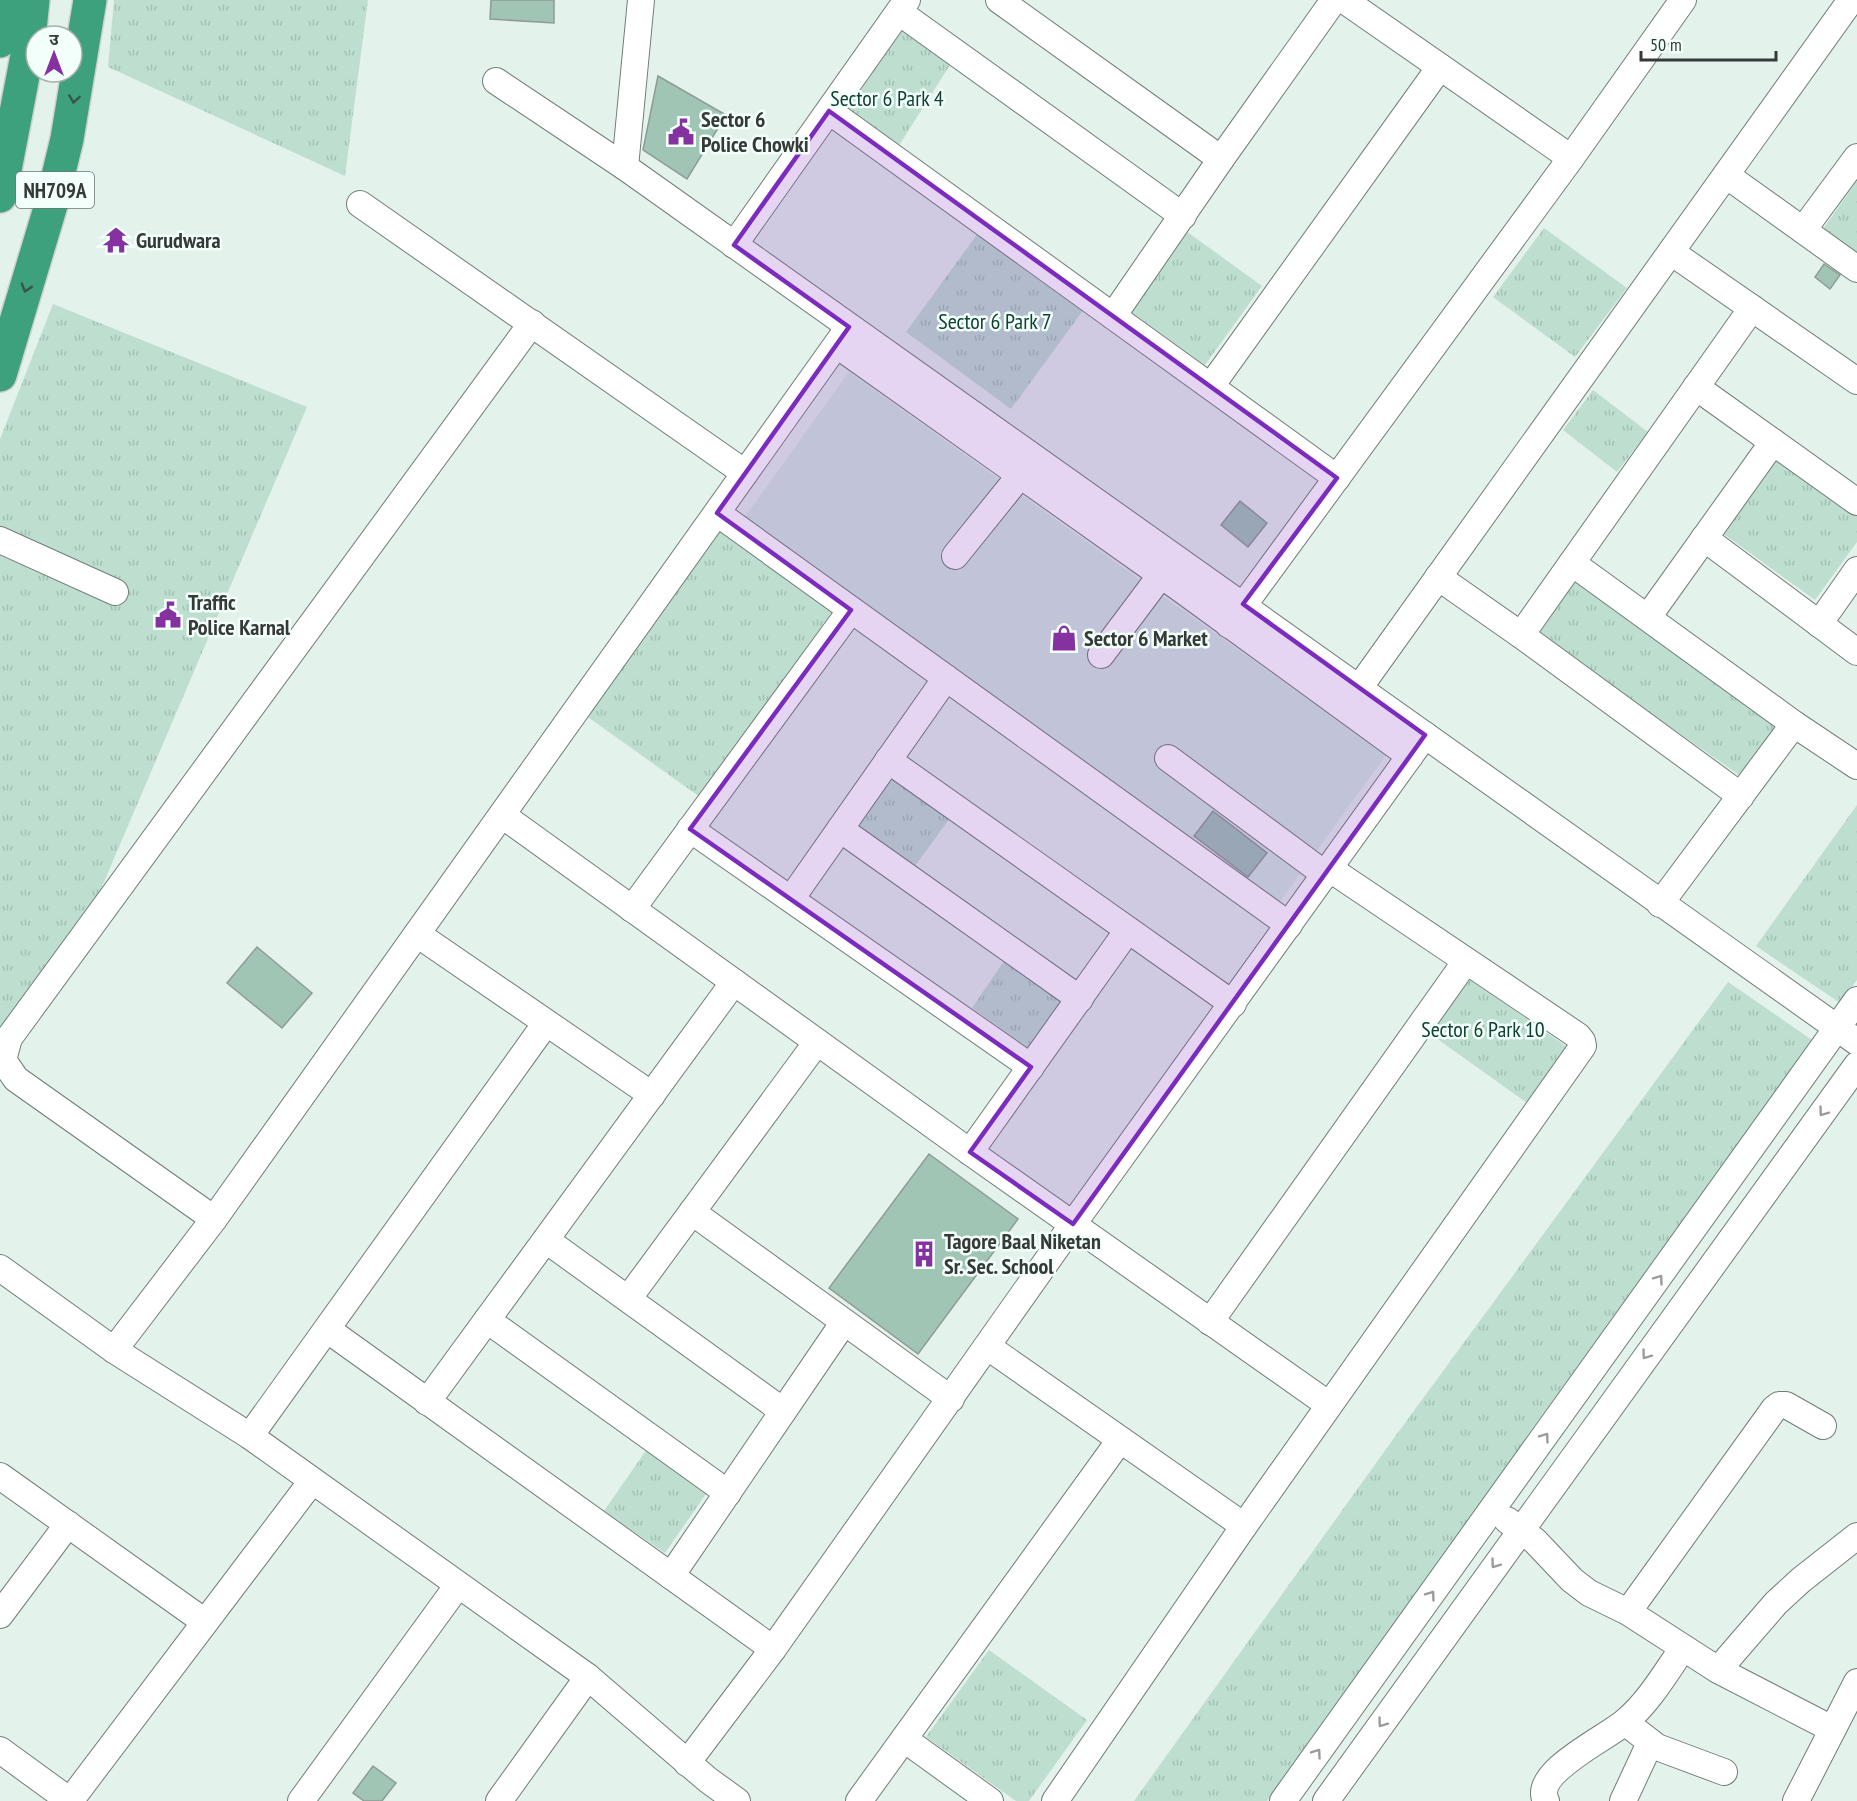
<svg xmlns="http://www.w3.org/2000/svg" width="1857" height="1801" font-family="'PT Sans Narrow','Noto Sans Devanagari',sans-serif">
<style>
.built{fill:#d3e9df}
.grass{fill:url(#grass-tufts)}
.building{fill:#a0c5b5;stroke:#8f9c96;stroke-width:1.5}
.lines{fill:none;stroke-linecap:round;stroke-linejoin:round}
.minor-casing{stroke:#717e78;stroke-width:28}
.highway-casing{stroke:#cfd0cf;stroke-width:36}
.minor{stroke:#fff;stroke-width:26}
.highway{stroke:#3ea17e;stroke-width:33}
.oneway{stroke:#37544a}
.oneway2{stroke:#9a9c9c}
.marked{fill:#7b2cbf;fill-opacity:0.2;stroke:#7b2cbf;stroke-width:4.5;stroke-linejoin:round}
.labels{text-anchor:middle;dominant-baseline:central;stroke-width:5;stroke-linejoin:round;paint-order:stroke}
.shield{fill:#f3fffa;stroke:#6e7572;stroke-width:1.5}
.shield-label{font-size:21px;font-weight:bold;fill:#353a38}
.park-label{font-size:22px;fill:#0e4130;stroke:#f3fffa}
.poi-label{font-size:22px;font-weight:bold;fill:#353a38;stroke:#f3fffa;text-anchor:start}
</style>
<defs>
<pattern id="grass-tufts" width="24" height="20" patternUnits="userSpaceOnUse" patternTransform="scale(1.5)"><rect width="24" height="20" fill="#bedfd0"/><path d="M3 7l-1-3M5 7V3M7 7l1-3M15 17l-1-3M17 17v-4M19 17l1-3" fill="none" stroke="#a4c0b3"/></pattern>
</defs>
<rect width="100%" height="100%" fill="#e4f2ec"/>
<!-- built -->
<polygon class="built" points="849,372 1386,755 1279,903 742,521"/>
<!-- grass -->
<g class="grass">
<polygon points="114,0 368,0 345,176 108,67"/>
<polygon points="901,20 955,57 898,147 838,108"/>
<polygon points="1857,181 1857,253 1823,229"/>
<polygon points="1544,228 1627,288 1575,357 1493,297"/>
<polygon points="1186,231 1262,286 1205,365 1129,310"/>
<polygon points="978,233 1084,309 1011,409 906,332"/>
<polygon points="53,304 307,407 101,889 0,1027 0,439"/>
<polygon points="1593,390 1648,432 1617,472 1563,430"/>
<polygon points="1776,456 1857,515 1857,542 1815,600 1721,532"/>
<polygon points="719,528 834,609 700,797 585,715"/>
<polygon points="1575,578 1781,722 1742,777 1536,633"/>
<polygon points="893,777 950,818 915,866 858,825"/>
<polygon points="1857,805 1857,980 1840,1003 1756,946"/>
<polygon points="1006,958 1064,997 1029,1048 972,1008"/>
<polygon points="1469,978 1567,1047 1527,1103 1429,1033"/>
<polygon points="1728,982 1815,1042 1267,1801 1134,1801 1394,1438"/>
<polygon points="647,1449 708,1491 665,1553 604,1511"/>
<polygon points="989,1650 1087,1720 1029,1801 1016,1801 926,1737"/>
</g>
<!-- building -->
<g class="building">
<polygon points="491,0 554,0 554,23 490,19"/>
<polygon points="658,76 726,115 687,179 643,150"/>
<polygon points="1824,264 1840,275 1830,289 1815,277"/>
<polygon points="1240,501 1267,523 1248,547 1221,525"/>
<polygon points="1213,811 1267,853 1248,877 1194,836"/>
<polygon points="257,947 312,993 282,1028 227,983"/>
<polygon points="929,1154 1018,1219 918,1354 829,1288"/>
<polygon points="373,1766 396,1783 382,1801 364,1801 353,1793"/>
</g>
<g class="lines">
<!-- minor casing -->
<g class="minor-casing">
<g id="minor">
<polyline points="999,0 1221,159"/>
<polyline points="1344,0 1571,158"/>
<polyline points="899,12 1183,216"/>
<polyline points="496,81 625,167 1857,1042"/>
<polyline points="829,111 1337,478"/>
<polyline points="625,167 641,0"/>
<polyline points="1726,175 1857,269"/>
<polyline points="360,204 745,473"/>
<polyline points="1803,230 1857,157"/>
<polyline points="734,245 907,0"/>
<polyline points="1671,252 1857,381"/>
<polyline points="1113,316 1221,159 1334,0"/>
<polyline points="837,345 1178,587 1410,756"/>
<polyline points="1211,386 1440,67"/>
<polyline points="1696,387 1857,502"/>
<polyline points="717,513 1289,925"/>
<polyline points="1704,538 1857,652"/>
<polyline points="0,540 115,592"/>
<polyline points="955,556 1030,463"/>
<polyline points="1572,563 1794,724 1857,766"/>
<polyline points="1438,577 1521,635 1741,796"/>
<polyline points="1648,617 1773,442"/>
<polyline points="1819,624 1857,570"/>
<polyline points="1229,625 1571,158 1683,0"/>
<polyline points="1521,635 1752,308"/>
<polyline points="1101,655 1161,575"/>
<polyline points="1359,688 1851,0"/>
<polyline points="1168,758 1326,875"/>
<polyline points="888,760 1233,1004"/>
<polyline points="502,815 970,1152 1329,1405"/>
<polyline points="690,829 1031,1067"/>
<polyline points="840,829 1080,999"/>
<polyline points="791,899 946,678"/>
<polyline points="1660,904 1794,724"/>
<polyline points="632,909 851,610"/>
<polyline points="417,934 652,1095"/>
<polyline points="970,1152 1128,930"/>
<polyline points="692,1212 951,1399"/>
<polyline points="214,1219 16,1079 3,1060 9,1038 532,323"/>
<polyline points="546,1240 783,1411"/>
<polyline points="0,1268 114,1350 250,1436 588,1677 708,1780 737,1801"/>
<polyline points="628,1299 817,1042"/>
<polyline points="487,1320 728,1493"/>
<polyline points="1210,1322 1466,961"/>
<polyline points="328,1330 773,1649"/>
<polyline points="988,1347 1244,1526"/>
<polyline points="114,1350 214,1219 849,327"/>
<polyline points="427,1402 734,982"/>
<polyline points="250,1436 546,1023"/>
<polyline points="0,1476 205,1622"/>
<polyline points="1507,1520 1535,1541 1572,1580 1589,1593 1628,1612 1718,1670 1832,1729"/>
<polyline points="671,1576 844,1322"/>
<polyline points="1628,1612 1774,1409 1779,1405 1786,1405 1823,1426"/>
<polyline points="0,1615 68,1524"/>
<polyline points="1718,1670 1776,1603 1801,1580 1857,1536"/>
<polyline points="1626,1723 1657,1747 1724,1772"/>
<polyline points="904,1739 990,1801"/>
<polyline points="0,1750 70,1801"/>
<polyline points="687,1763 773,1649 1073,1224 1425,735"/>
<polyline points="70,1801 312,1481"/>
<polyline points="301,1801 458,1585"/>
<polyline points="499,1801 588,1677"/>
<polyline points="859,1801 1120,1440"/>
<polyline points="1055,1801 1244,1526 1583,1046 1582,1041 1578,1036 1330,869"/>
<polyline points="1283,1801 1857,1000"/>
<polyline points="1326,1801 1857,1065"/>
<path d="M1546 1801C1531 1772 1609 1737 1626 1721 1649 1702 1666 1672 1683 1648"/>
<polyline points="1623,1801 1650,1743"/>
<polyline points="1796,1801 1857,1682"/>
</g>
</g>
<!-- highway casing -->
<g class="highway-casing">
<g id="highway">
<polyline points="0,41 5,0"/>
<polyline points="0,196 28,50 33,0"/>
<polyline points="0,375 51,205 67,139 90,0"/>
</g>
</g>
<!-- minor -->
<use href="#minor" class="minor"/>
<!-- highway -->
<use href="#highway" class="highway"/>
</g>
<!-- one-way arrows -->
<defs><path id="oneway-chevron" d="M-2-3.5L2.5 0L-2 3.5" fill="none" stroke-width="1.6" stroke-linecap="round" stroke-linejoin="round" transform="scale(1.5)"/></defs>
<g class="oneway">
<use href="#oneway-chevron" transform="translate(74 99) rotate(99)"/>
<use href="#oneway-chevron" transform="translate(26 288) rotate(107)"/>
</g>
<g class="oneway2">
<use href="#oneway-chevron" transform="translate(1823 1112) rotate(126)"/>
<use href="#oneway-chevron" transform="translate(1659 1279) rotate(-54)"/>
<use href="#oneway-chevron" transform="translate(1646 1355) rotate(126)"/>
<use href="#oneway-chevron" transform="translate(1545 1437) rotate(-54)"/>
<use href="#oneway-chevron" transform="translate(1495 1564) rotate(126)"/>
<use href="#oneway-chevron" transform="translate(1431 1595) rotate(-54)"/>
<use href="#oneway-chevron" transform="translate(1382 1723) rotate(126)"/>
<use href="#oneway-chevron" transform="translate(1317 1753) rotate(-55)"/>
</g>
<!-- marked area -->
<path class="marked" d="M829 111 1337 478 1243 604 1425 735 1073 1224 970 1152 1031 1067 690 829 851 610 717 513 849 327 734 245Z"/>
<!-- icons -->
<defs>
<g id="civic-bare" transform="scale(2.07)"><path d="M-.6-6.5H3V-4.5H.6V-3L4-1V1h2V6H-6V1h2V-1L-.6-3ZM-1.2 2.5V6h2.4V2.5Z" fill="#8531a0" stroke="#f3fffa" stroke-width="2.5" paint-order="stroke"/></g>
<g id="temple-bare" transform="scale(2.07)"><path d="M0-6L5-2H3V0L6.5 2.5H4V6H1.5V3h-3V6H-4V2.5H-6.5L-3 0V-2H-5Z" fill="#8531a0" stroke="#f3fffa" stroke-width="2.5" paint-order="stroke"/></g>
<g id="shop-bare" transform="scale(2.07)"><path d="M-5-2.5h2.3a2.7 3.5 0 0 1 5.4 0H5L5.5 6h-11ZM-1.5-2.5h3a1.5 2.3 0 0 0-3 0Z" fill="#8531a0" stroke="#f3fffa" stroke-width="2.5" paint-order="stroke"/></g>
<g id="building-bare" transform="scale(2.07)"><path d="M-4-6H4V6H1V3H-1V6H-4ZM-2.5-4.3h1.7v1.8h-1.7ZM.8-4.3h1.7v1.8H.8ZM-2.5-1h1.7V.8h-1.7ZM.8-1h1.7V.8H.8Z" fill="#8531a0" stroke="#f3fffa" stroke-width="2.5" paint-order="stroke"/></g>
</defs>
<g fill-rule="evenodd">
<use href="#civic-bare" x="681" y="132"/>
<use href="#temple-bare" x="116" y="240"/>
<use href="#civic-bare" x="168" y="615"/>
<use href="#shop-bare" x="1064" y="638"/>
<use href="#building-bare" x="924" y="1254"/>
</g>
<g class="labels">
<!-- shield labels -->
<rect class="shield" x="16" y="172" width="78" height="36" rx="4.5"/>
<g class="shield-label">
<text x="55" y="190">NH709A</text>
</g>
<!-- park labels -->
<g class="park-label">
<text x="887" y="98">Sector 6 Park 4</text>
<text x="995" y="321">Sector 6 Park 7</text>
<text x="1483" y="1029">Sector 6 Park 10</text>
</g>
<!-- poi labels -->
<g class="poi-label">
<text x="701" y="119">Sector 6<tspan x="701" dy="25">Police Chowki</tspan></text>
<text x="136" y="240">Gurudwara</text>
<text x="188" y="602">Traffic<tspan x="188" dy="25">Police Karnal</tspan></text>
<text x="1084" y="638">Sector 6 Market</text>
<text x="944" y="1241">Tagore Baal Niketan<tspan x="944" dy="25">Sr. Sec. School</tspan></text>
</g>
</g>
<!-- north arrow -->
<g transform="translate(54 54)"><circle r="28" fill="#f3fffa" stroke="#a7b0ac" stroke-width="1.5"/>
<path d="M0-4.5L10 22L0 15L-10 22Z" fill="#8531a0"/>
<text y="-9" font-size="16" font-weight="bold" text-anchor="middle" fill="#353a38">उ</text>
</g>
<!-- scale -->
<path d="M1641 51v9h135v-9" fill="none" stroke="#353a38" stroke-width="3"/>
<text x="1650" y="51" font-size="18" fill="#353a38" stroke="#f3fffa" stroke-width="4.5" paint-order="stroke">50 m</text>
</svg>
